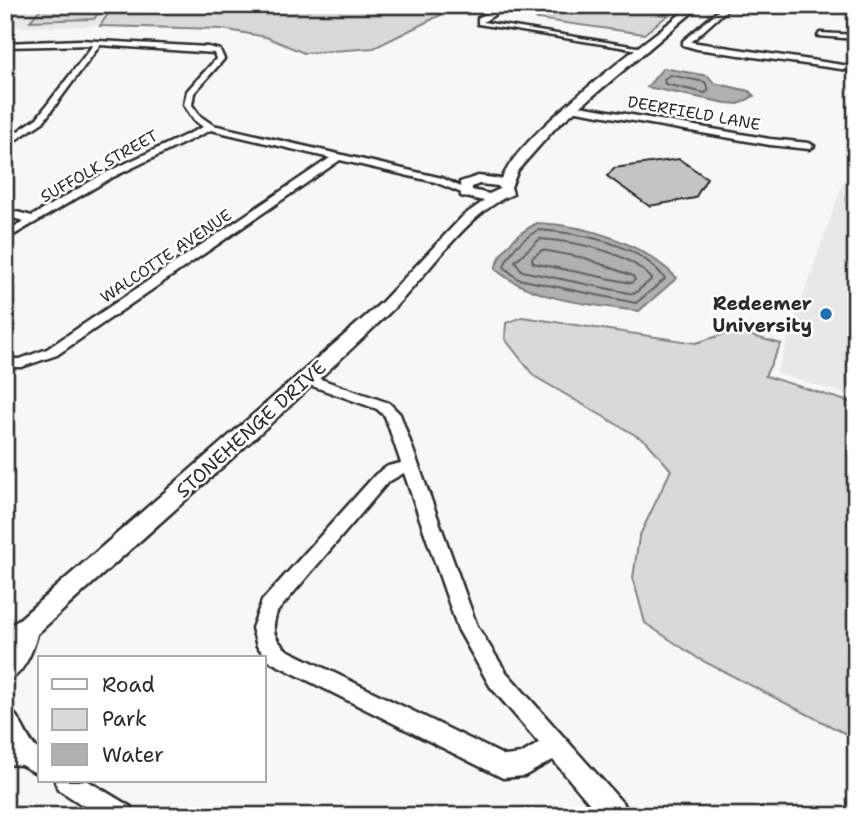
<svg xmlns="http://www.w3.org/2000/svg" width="861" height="821" font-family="'Shantell Sans',sans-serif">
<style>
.built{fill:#e8e8e8}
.green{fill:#d9d9d9;stroke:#828282;stroke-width:2}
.water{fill:#b0b0b0;stroke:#7b7b7b;stroke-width:2}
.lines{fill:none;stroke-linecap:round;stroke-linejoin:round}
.shore{stroke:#606060;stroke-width:2}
.building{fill:#c4c4c4;stroke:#2b2b2b;stroke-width:2}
.minor-casing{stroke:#2b2b2b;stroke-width:5}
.tertiary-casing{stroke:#2b2b2b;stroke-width:5}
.minor{fill:#fff;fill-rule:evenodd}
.tertiary{fill:#fff;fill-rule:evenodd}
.poi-dot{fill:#1f6fb2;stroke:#fff;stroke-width:2.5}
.labels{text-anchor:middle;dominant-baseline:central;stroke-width:5;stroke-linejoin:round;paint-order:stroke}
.far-street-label{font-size:16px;fill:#2b2b2b;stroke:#fff}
.poi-label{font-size:19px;font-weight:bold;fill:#2b2b2b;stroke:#fff;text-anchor:end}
.street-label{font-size:19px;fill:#2b2b2b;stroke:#fff}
</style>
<rect width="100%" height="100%" fill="#f7f7f7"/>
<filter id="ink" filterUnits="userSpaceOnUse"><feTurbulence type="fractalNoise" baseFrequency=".0143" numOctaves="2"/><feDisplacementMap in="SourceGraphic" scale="14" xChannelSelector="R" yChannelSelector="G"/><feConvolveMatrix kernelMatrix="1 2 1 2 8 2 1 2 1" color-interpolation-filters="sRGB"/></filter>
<g filter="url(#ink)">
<!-- built -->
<g class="built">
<polygon points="5,5 114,5 100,26 5,27"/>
<polygon points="843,182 856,185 856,397 776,373"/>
</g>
<!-- green -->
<g class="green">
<polygon points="44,5 104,5 94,19 30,21"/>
<polygon points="114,5 461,5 374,48 304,53 266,37 223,29 100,26"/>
<polygon points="560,5 681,5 644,34 537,19"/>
<polygon points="522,317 696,343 734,331 781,344 765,376 856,404 856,739 699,659 645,623 633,578 639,537 671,470 647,442 534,376 505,339 506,323"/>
</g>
<!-- water -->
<g class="water">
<polygon points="663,68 708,76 714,83 749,91 754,96 739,104 726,103 647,87"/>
<path d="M537 223C586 225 641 242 677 278L639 311C592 305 533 301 495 269 502 247 517 234 537 223Z"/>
</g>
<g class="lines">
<!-- shore -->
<g class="shore">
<polygon points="670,75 705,82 709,90 705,93 665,84 664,79"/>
<path d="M538 230C579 233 640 243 665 279L636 303 518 279 504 267C509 250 523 239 538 230Z"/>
<path d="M540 239C576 242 627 250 652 279L634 294 522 271 515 261Z"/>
<polygon points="542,250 585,258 633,276 635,280 631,283 533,263 532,258"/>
</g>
</g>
<!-- building -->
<polygon class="building" points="679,159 707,178 695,198 649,206 607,176 614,168"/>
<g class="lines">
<!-- minor casing -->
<g class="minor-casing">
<g id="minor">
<polygon points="502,5 510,5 483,22 649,49 645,51 478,24 478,18"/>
<polygon points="725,5 732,5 691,42 856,67 856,71 697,49 683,45 683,41"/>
<polygon points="820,33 856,35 856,39 818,36"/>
<polygon points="80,40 208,47 220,50 224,59 194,93 192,105 200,116 213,125 442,178 469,191 464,194 435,182 340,160 57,355 22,367 5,367 5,359 20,359 47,349 330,158 211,130 111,178 5,240 5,232 24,221 5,216 5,209 32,216 103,174 203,127 194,120 184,105 187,91 216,59 214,53 100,45 43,122 5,147 5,140 37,118 93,45 5,47 5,43"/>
<polygon points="574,105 770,139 809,143 814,146 809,149 770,145 571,110 571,106"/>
<path d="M306 374 389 403 400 414 477 626 506 672 626 807 629 816H600L553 760 524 776 503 778 271 662 257 646 252 628 262 601 376 474 388 466 401 463 385 416 377 409 301 382 298 379ZM404 473 458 629 490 686 539 743 521 754 505 756 287 650C273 638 271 629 277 612L388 482Z"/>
<path d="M5 708C23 714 24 740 40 751V775L21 765 5 764Z"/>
<polygon points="55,781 88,781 131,807 134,816 99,816 58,789"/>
</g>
</g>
<!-- tertiary casing -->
<g class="tertiary-casing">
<path id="tertiary" d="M692 5H701L556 127 518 170 511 187 513 194C467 212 427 276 391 311 276 422 155 526 37 634 33 651 23 676 5 682V627L16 622 381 303 463 216 484 201 461 196 460 182 478 176 502 179C520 132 648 41 692 5ZM479 184 498 186 500 189 489 194 472 190V187Z"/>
</g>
<!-- minor -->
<use href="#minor" class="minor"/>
<!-- tertiary -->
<use href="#tertiary" class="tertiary"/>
</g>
</g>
<!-- markers -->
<circle class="poi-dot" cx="826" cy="314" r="7"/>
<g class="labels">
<!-- far-street labels -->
<g class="far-street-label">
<text transform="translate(694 113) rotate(10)">DEERFIELD LANE</text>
<text transform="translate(99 166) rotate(-29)">SUFFOLK STREET</text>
<text transform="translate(166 256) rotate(-34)">WALCOTTE AVENUE</text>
</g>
<!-- poi labels -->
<g class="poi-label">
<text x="812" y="303">Redeemer<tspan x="812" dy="22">University</tspan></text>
</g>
<!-- street labels -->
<g class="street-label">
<text transform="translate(251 429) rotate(-42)">STONEHENGE DRIVE</text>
</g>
</g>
<!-- margin -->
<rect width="861" height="821" fill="none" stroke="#fff" stroke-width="28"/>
<rect x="14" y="14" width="833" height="793" fill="none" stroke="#2b2b2b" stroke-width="2.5" filter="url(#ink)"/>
<!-- legend -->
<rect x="38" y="656" width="228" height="126" fill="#ffffff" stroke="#aaaaaa" stroke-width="2"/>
<rect x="52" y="679" width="35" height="10" fill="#ffffff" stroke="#aaaaaa" stroke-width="2"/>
<text x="102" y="692" font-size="21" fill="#2b2b2b">Road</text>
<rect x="52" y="709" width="35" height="21" fill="#d9d9d9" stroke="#aaaaaa" stroke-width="2"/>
<text x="102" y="726" font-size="21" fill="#2b2b2b">Park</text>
<rect x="52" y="744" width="35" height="21" fill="#b0b0b0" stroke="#aaaaaa" stroke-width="2"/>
<text x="102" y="762" font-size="21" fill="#2b2b2b">Water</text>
</svg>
